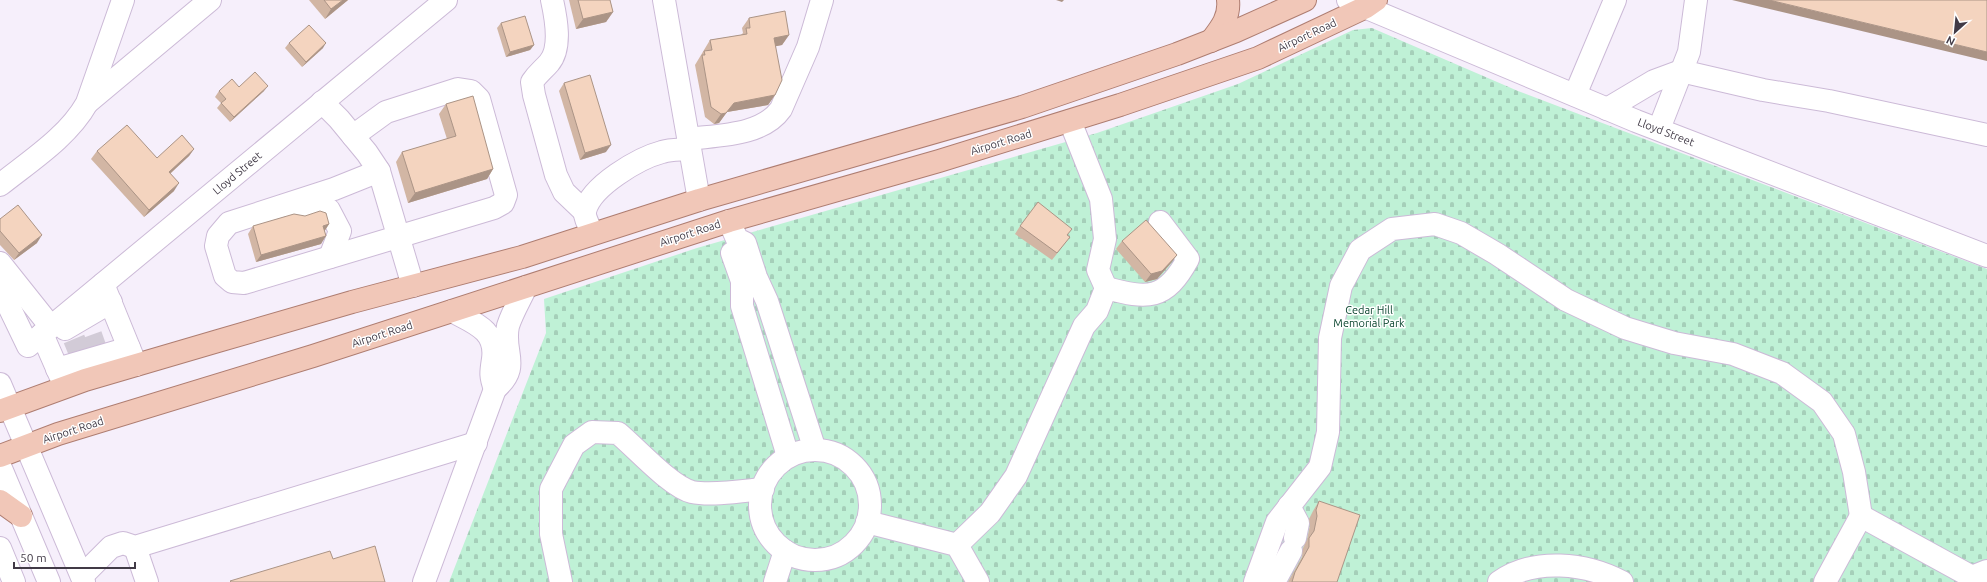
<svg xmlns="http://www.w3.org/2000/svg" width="1987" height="582" font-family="Ubuntu,sans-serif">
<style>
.cemetery{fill:url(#cemetery-stones)}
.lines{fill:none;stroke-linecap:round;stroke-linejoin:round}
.minor-tunnel{stroke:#d2cbd7;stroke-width:22;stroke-dasharray:22 11;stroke-linecap:butt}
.minor-casing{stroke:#ccbad7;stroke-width:24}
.major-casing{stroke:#ae7d71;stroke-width:24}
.minor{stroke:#fff;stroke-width:22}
.major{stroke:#f1c7b8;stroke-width:22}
.wall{fill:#d2b6a4}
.shaded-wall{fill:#ab9486}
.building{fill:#f4d4bf;stroke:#ab9486}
.labels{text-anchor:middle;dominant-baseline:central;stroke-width:3;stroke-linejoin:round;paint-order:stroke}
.street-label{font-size:11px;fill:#413a46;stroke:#fff}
.park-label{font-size:11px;fill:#033f28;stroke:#fff}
</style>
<defs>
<pattern id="cemetery-stones" width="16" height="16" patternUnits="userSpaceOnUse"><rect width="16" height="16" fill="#bff1d6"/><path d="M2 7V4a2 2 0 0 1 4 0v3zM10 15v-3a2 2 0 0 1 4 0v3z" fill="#a5cfb9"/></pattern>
</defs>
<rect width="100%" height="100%" fill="#f6effb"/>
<!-- cemetery -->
<polygon class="cemetery" points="1372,28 1518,91 1987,269 1987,582 449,582 546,333 544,299 697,248 1097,133 1238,84 1353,30"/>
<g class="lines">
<!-- minor-tunnel -->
<g class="minor-tunnel">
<polyline points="91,335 97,352"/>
<polyline points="74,339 81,356"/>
</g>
<!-- minor casing -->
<g class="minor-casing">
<g id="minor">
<path d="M552 0C556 18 562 48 549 63 543 70 538 73 532 82L534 95 556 175 564 192 585 212"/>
<polyline points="664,0 699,200"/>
<polyline points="1348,0 1636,121 1987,256"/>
<polyline points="1575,95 1615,0"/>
<polyline points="88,102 210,0"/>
<polyline points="322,102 339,119 367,153 379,171 413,286"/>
<polyline points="1607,109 1654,81 1681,71 1763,90 1829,101 1987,135"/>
<polyline points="1659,129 1689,52 1696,0"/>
<polyline points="353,136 386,112 458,89 471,91 479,99 506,195 503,203 494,208 244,283 232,282 225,276 216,246 218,236 229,223 334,189 379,171"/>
<path d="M688 139C718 135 762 136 781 109L808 47 822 0"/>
<path d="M0 185C30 161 68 137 87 103L123 0"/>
<polyline points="296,212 314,206 329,210 340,231 330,257"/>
<polyline points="729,221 737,239 745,243 756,277 767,301 815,450"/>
<path d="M589 226C587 222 584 215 585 211 591 186 639 158 662 152 671 149 681 150 690 149"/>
<polyline points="732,253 742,281 742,306 788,456"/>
<polyline points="0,263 51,327"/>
<polyline points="103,284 136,365"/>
<polyline points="0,288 28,346 446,0"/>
<path d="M1106 288C1148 299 1165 301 1188 259L1160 222"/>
<path d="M452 311C474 323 497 330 493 359 491 372 490 376 495 389 522 366 502 353 508 326 512 313 520 300 526 287"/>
<polyline points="65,329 111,302"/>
<polyline points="42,334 63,382"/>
<polyline points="57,369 129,348"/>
<polyline points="0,384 84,582"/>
<circle cx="815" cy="505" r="55"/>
<polyline points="0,466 49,582"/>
<polyline points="1289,506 1298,523 1295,538"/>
<polyline points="867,522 957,545 978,582"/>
<polyline points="957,545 990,513 1016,476 1084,326 1097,311 1106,288 1098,270 1105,239 1101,199 1070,121"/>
<polyline points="135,547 147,582"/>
<polyline points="0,548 14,582"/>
<polyline points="82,576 111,547 123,543 135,547 476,443"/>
<polyline points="1257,577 1278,575 1291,551"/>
<polyline points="424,582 495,389"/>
<path d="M561 582 551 534V489L574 445 592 432 618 433C636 448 671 487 692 492 711 496 743 491 763 489"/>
<polyline points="775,582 785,551"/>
<polyline points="1255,582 1277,522 1320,467 1328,432 1330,338 1341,286 1360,250 1392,229 1435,224 1461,233 1497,254 1566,300 1625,328 1674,343 1733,354 1782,373 1822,402 1844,434 1854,472 1861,516 1972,577 1987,571"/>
<path d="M1499 582C1534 557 1586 563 1622 582"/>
<polyline points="1825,582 1861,516"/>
</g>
</g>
<!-- major casing -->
<g class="major-casing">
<g id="major">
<path d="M1211 41C1221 28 1230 17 1228 0"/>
<polyline points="0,411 85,380 218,341 352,302 522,257 699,200 1022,107 1177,54 1236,31 1305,0"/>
<polyline points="0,456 58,434 313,356 729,221 939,161 1120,105 1258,58 1366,7 1376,0"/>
<polyline points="0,501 21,516"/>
</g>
</g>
<!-- minor -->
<use href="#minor" class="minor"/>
<!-- major -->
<use href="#major" class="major"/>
</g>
<!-- wall -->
<g class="wall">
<polygon points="309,0 348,0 325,19"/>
<polygon points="569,0 610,0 613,12 606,22 576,29"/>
<polygon points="749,18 789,35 782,45 776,46 775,95 768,105 727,112 719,123 714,124 705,117 695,65 710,40 741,35 743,33 742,28"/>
<polygon points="501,23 534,45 530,50 506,57 497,28"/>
<polygon points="289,43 323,48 302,67 285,48"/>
<polygon points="564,83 606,152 580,160 559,91"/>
<polygon points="239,87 264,91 230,122 217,108 221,103 215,97 219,91"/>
<polygon points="446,104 493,169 487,179 408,203 396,162 402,152 447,139 439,114"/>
<polygon points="194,149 189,156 170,174 174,191 144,217 91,159 97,151 157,158"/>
<polygon points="0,219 37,243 14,260 0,245"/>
<polygon points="329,224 325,230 321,244 256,262 248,234 253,226"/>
<polygon points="1020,226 1072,229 1067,235 1070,237 1052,260 1015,234"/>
<polygon points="1122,241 1171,263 1157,279 1145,282 1116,249"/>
<polygon points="1319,501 1337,582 1288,582 1302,557 1303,548 1307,540 1310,525 1309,519 1313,511"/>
</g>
<!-- shaded-wall -->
<g class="shaded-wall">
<polygon points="343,0 348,0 325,19 331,9"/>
<polygon points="1056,0 1064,0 1062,2"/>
<polygon points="1732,0 1769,0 1987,52 1987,61"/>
<polygon points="613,12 606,22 576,29 583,19"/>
<polygon points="789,35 782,45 767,48 774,38"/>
<polygon points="326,43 323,48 302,67 306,62"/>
<polygon points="534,45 530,50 506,57 510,52"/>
<polygon points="268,86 264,91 230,122 234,117"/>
<polygon points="775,95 768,105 727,112 719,123 714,124 721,114 734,103"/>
<polygon points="611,145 606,152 580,160 585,153"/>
<polygon points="194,149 189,156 164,179 169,172"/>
<polygon points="493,169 487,179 408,203 415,193"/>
<polygon points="179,183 174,191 144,217 149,210"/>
<polygon points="329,224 324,232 323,226"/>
<polygon points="42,235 37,243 14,260 19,253"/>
<polygon points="326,236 321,244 256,262 261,255"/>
<polygon points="1177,255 1171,263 1157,279 1145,282 1151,274"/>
</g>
<!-- building -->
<g class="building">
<polygon points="324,0 343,0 331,9"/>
<polygon points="578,0 610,0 613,12 583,19"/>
<polygon points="1769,0 1987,0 1987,52"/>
<polygon points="785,11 789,35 774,38 782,80 775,95 734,103 726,113 721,114 711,107 702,55 705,55 704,51 712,50 710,40 747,34 746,28 750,28 749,18"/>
<polygon points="525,16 534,45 510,52 501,23"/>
<polygon points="309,25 326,43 306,62 289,43"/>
<polygon points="255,72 268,86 234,117 221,103 226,99 219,91 232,79 239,87"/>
<polygon points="590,75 611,145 585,153 564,83"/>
<polygon points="473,96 493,169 415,193 402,152 456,136 446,104"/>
<polygon points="127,125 157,158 182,135 194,149 169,172 179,183 149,210 97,151"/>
<polygon points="1038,202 1072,229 1067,235 1070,237 1057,253 1020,226"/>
<polygon points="18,205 42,235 19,253 0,231 0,219"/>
<polygon points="320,211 326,213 329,224 323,226 326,236 261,255 253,226 294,214 305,216"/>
<polygon points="1146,220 1177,255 1162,271 1151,274 1122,241"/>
<polygon points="1319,501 1360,515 1337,582 1292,582 1295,572 1309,547 1309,538 1314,531 1317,516 1316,510"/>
<polygon points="375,546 385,582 231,582 230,581 330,551 333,559"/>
</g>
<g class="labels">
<!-- street labels -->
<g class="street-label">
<text transform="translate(1307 35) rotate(-25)">Airport Road</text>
<text transform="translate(1666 132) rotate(21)">Lloyd Street</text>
<text transform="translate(1001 142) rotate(-17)">Airport Road</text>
<text transform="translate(237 173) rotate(-40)">Lloyd Street</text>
<text transform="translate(690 233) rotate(-18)">Airport Road</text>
<text transform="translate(382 334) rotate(-18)">Airport Road</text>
<text transform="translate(73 430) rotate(-18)">Airport Road</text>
</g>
<!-- park labels -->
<g class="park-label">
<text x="1369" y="310">Cedar Hill<tspan x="1369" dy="13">Memorial Park</tspan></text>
</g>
</g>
<!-- north arrow -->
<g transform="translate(1955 32) rotate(207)" stroke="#ffffff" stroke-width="3" paint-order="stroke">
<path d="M0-3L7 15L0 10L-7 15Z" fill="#413a46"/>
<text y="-6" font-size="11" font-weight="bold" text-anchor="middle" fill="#413a46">N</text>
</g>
<!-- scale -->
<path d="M14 562v6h121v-6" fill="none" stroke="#413a46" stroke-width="2"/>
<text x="20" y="562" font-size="12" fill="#413a46" stroke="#ffffff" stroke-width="3" paint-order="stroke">50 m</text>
</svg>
